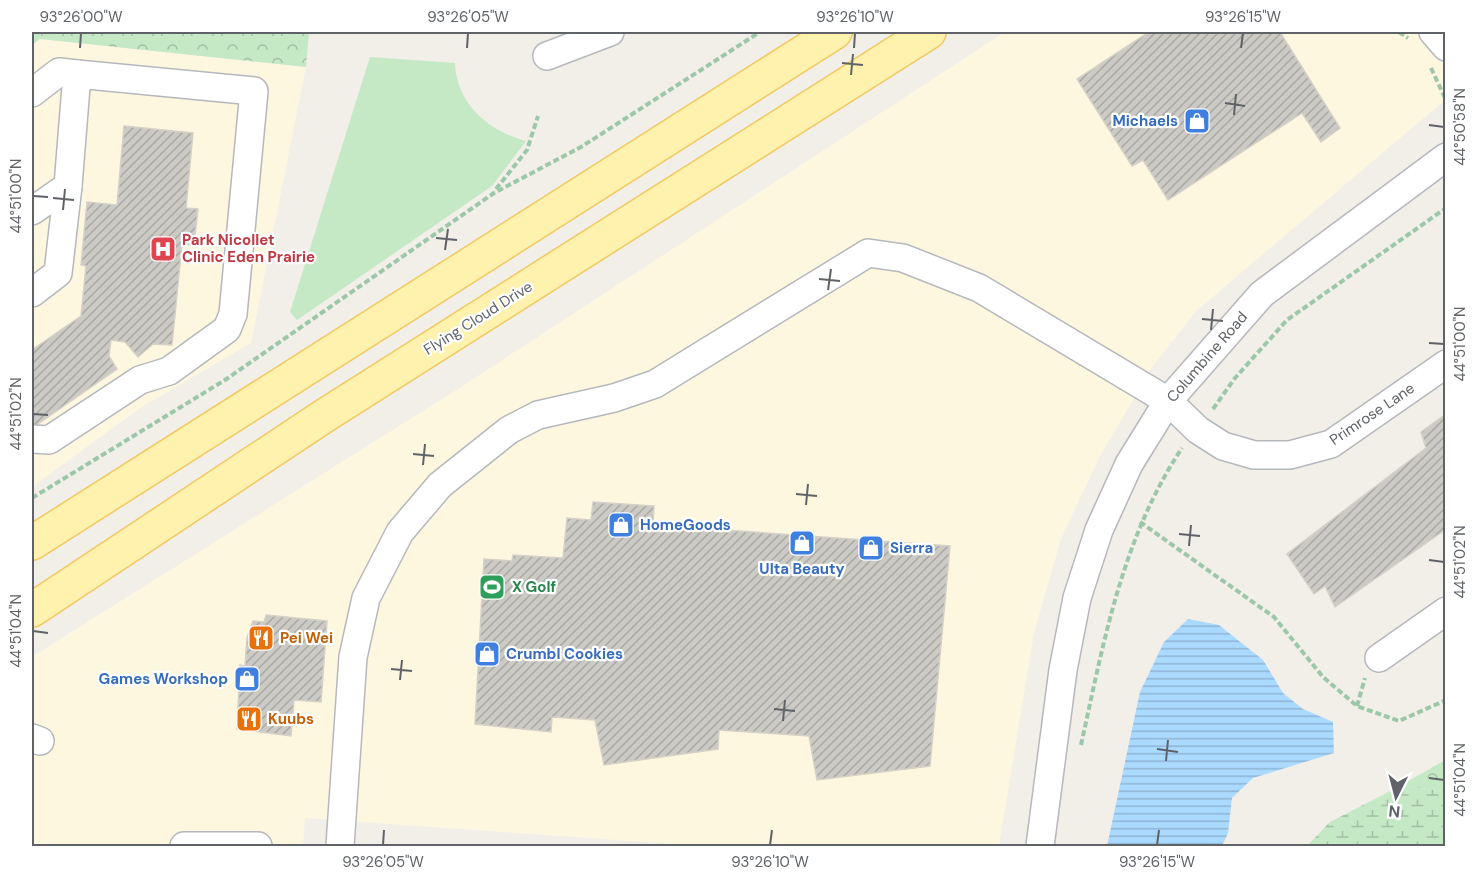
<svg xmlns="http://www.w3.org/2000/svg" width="1477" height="878" font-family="'DM Sans',sans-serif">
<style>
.commercial{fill:#fef7e0}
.grass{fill:#c5e8c5}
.forest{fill:url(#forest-crowns)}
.wetland{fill:url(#wetland-marsh)}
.water{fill:url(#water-rules)}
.building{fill:url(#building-hatch);stroke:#d6d1c6;stroke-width:1.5}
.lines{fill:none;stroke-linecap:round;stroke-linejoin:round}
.minor-casing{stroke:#b5b8bc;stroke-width:30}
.major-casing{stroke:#f2c960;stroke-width:36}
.path{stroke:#9cc7a9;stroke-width:4;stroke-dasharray:6 3;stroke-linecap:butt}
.minor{stroke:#fff;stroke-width:27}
.major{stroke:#fff2af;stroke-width:33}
.ticks{fill:none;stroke:#5f6368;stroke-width:2}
.labels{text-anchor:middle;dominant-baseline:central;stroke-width:4.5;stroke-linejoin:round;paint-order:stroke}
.shop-label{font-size:15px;font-weight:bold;fill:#366cbe;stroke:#fff;text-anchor:start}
.health-label{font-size:15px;font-weight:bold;fill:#be3a42;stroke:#fff;text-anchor:start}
.street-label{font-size:15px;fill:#5f6368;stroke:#fff}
.leisure-label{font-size:15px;font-weight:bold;fill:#27864d;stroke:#fff;text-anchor:start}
.food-label{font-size:15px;font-weight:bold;fill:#c56008;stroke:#fff;text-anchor:start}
.neatline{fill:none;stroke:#5f6368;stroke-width:2}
.ticks-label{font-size:15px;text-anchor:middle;fill:#5f6368}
</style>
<defs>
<pattern id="forest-crowns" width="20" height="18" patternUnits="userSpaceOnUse" patternTransform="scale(1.5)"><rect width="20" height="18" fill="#c5e8c5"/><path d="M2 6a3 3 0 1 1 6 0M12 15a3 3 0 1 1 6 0" fill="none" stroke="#a3c0a4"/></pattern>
<pattern id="wetland-marsh" width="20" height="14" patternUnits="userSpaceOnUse" patternTransform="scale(1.5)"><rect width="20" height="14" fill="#c5e8c5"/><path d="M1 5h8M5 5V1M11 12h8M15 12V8" fill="none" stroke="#a3c0a4"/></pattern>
<pattern id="water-rules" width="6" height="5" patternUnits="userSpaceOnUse" patternTransform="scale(1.5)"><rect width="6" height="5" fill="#aadaff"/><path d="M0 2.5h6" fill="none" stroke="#8eb4d2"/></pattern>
<pattern id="building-hatch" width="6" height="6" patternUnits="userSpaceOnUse" patternTransform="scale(1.5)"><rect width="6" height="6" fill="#cccac5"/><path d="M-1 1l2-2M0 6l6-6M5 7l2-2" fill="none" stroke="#a9a8a4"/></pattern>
</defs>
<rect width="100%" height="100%" fill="#f1efe8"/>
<!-- commercial -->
<g class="commercial">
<polygon points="1005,32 1445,32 1445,100 1196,311 1153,366 1099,458 1061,539 1034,633 999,846 701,846 305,818 303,846 32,846 32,657 461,387"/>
<polygon points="39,39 306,67 251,343 140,408 32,487 32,45"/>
</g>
<!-- grass -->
<path class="grass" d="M370 57 455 63C456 104 490 132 526 141L492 186 297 320 290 312Z"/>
<!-- forest -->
<g class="forest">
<polygon points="32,32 309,32 306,67 40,39 32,45"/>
<polygon points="1445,760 1445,792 1402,785"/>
</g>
<!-- wetland -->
<polygon class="wetland" points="1402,785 1445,792 1445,846 1307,846 1330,822"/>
<!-- water -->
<polygon class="water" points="1188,619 1219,625 1263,660 1283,693 1303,709 1333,722 1334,753 1253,778 1232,798 1228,833 1222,846 1107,846 1140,692 1164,642"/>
<!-- building -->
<g class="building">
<polygon points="1149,32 1280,32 1340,128 1321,142 1302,113 1168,200 1143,160 1132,166 1077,79"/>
<polygon points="124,126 193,133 186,208 198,209 194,245 182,244 172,345 153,344 138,357 125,342 111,340 109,356 117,369 32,428 32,350 81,316 86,266 81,265 87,202 117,205"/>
<polygon points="1446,414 1446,529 1335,607 1325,586 1314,594 1287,554 1426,448 1421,432"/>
<polygon points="593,502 654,506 653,525 950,546 930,766 817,780 809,736 719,730 718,749 604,765 595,720 552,717 551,732 475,724 484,559 512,561 513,555 563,558 567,518 591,520"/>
<polygon points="266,615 327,621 321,702 294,700 291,736 237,729 240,665 245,666 247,638 253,621 264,622"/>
</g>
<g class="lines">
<!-- minor casing -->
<g class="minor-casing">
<g id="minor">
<polyline points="1433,32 1446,47"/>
<polyline points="547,56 610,32"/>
<polyline points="32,93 59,72 77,74"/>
<polyline points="32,211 68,186 77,74 254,91 233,314 227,329 169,371 140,380 49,440 32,439"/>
<polyline points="32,293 58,273 68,186"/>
<polyline points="1379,658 1446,611"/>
<polyline points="32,738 40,741"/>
<polyline points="184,846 258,846"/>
<polyline points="340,846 353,657 366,598 400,532 440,485 509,430 538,415 614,398 655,384 868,253 903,258 979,288 1168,401 1198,430 1223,446 1254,455 1290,455 1331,444 1446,364"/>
<polyline points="1040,846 1063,670 1077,598 1099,530 1129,464 1168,401 1262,294 1446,157"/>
</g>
</g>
<!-- major casing -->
<g class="major-casing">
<g id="major">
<polyline points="32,543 835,32"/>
<polyline points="32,610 324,416 929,32"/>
</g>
</g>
<!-- path -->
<g class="path">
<polyline points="1399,32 1408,38"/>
<polyline points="1431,68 1446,100"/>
<polyline points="496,189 527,150 538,116"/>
<polyline points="1213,409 1235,378 1287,320 1446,208"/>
<polyline points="32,498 225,380 494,193 581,147 760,32"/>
<polyline points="1140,522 1274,617 1323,677 1357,706 1399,721 1446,700"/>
<polyline points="1357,706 1365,678"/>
<path d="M1081 745C1104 641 1122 538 1182 448"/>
</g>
<!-- minor -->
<use href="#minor" class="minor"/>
<!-- major -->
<use href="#major" class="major"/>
</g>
<!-- ticks -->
<path class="ticks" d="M80 48 81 33M467 48 468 33M854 48 855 33M1241 48 1243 33M842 63 863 65M851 75 853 54M1225 103 1245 106M1234 115 1236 94M1429 125 1444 127M33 196 48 197M53 198 74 200M63 210 65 189M436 238 457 240M445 250 448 229M819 279 840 281M828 290 831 269M1202 319 1223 321M1211 330 1213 309M1429 343 1444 344M33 414 48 415M413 454 434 456M423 465 425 444M796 494 817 496M806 505 808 484M1179 534 1200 536M1189 546 1191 525M1429 560 1444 562M33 631 48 633M391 669 412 671M400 680 402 660M774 709 795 711M783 721 785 700M1157 749 1178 752M1166 761 1168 740M1429 778 1444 780M383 845 384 830M770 845 772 830M1157 845 1159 830"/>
<!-- icons -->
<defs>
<g id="shop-square" transform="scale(1.35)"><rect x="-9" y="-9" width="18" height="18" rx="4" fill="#3f7fe0" stroke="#fff"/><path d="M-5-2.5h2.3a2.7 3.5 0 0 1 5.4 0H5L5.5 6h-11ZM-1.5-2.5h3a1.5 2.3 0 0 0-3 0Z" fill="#fff"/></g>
<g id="hospital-square" transform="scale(1.35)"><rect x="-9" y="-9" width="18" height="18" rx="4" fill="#e0444e" stroke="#fff"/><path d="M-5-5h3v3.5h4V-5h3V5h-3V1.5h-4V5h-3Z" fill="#fff"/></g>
<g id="stadium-square" transform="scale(1.35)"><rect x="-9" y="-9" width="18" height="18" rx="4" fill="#2e9e5b" stroke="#fff"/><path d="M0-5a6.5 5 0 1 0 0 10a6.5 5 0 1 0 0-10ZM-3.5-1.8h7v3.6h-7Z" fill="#fff"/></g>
<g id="restaurant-square" transform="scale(1.35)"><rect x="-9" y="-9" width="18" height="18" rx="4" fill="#e8710a" stroke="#fff"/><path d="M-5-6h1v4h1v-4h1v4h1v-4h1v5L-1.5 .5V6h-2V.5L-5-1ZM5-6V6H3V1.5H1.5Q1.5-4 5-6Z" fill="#fff"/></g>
</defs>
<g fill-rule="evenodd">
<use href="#shop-square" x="1197" y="121"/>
<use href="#hospital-square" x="163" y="249"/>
<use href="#shop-square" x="621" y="525"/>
<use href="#shop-square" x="802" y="543"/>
<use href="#shop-square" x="871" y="548"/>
<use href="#stadium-square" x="492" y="587"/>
<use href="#restaurant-square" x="261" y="638"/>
<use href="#shop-square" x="487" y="654"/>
<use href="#shop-square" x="247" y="679"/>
<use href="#restaurant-square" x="249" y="719"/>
</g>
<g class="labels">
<!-- shop labels -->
<g class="shop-label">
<text x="1178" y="121" text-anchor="end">Michaels</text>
<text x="640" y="525">HomeGoods</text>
<text x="890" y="548">Sierra</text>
<text x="802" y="569" text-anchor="middle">Ulta Beauty</text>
<text x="506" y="654">Crumbl Cookies</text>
<text x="228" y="679" text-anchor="end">Games Workshop</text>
</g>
<!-- health labels -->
<g class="health-label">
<text x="182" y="240">Park Nicollet<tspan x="182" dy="17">Clinic Eden Prairie</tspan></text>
</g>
<!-- street labels -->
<g class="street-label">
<text transform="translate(478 318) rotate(-32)">Flying Cloud Drive</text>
<text transform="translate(1207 357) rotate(-49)">Columbine Road</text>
<text transform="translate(1372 414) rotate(-34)">Primrose Lane</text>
</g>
<!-- leisure labels -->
<g class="leisure-label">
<text x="512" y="587">X Golf</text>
</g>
<!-- food labels -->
<g class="food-label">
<text x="280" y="638">Pei Wei</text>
<text x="268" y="719">Kuubs</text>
</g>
</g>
<!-- border -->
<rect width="1477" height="878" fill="none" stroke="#ffffff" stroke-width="66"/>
<!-- north arrow -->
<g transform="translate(1396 797) rotate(186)" stroke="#ffffff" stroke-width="4.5" paint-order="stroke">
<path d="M0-4.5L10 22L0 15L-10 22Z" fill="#5f6368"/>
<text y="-9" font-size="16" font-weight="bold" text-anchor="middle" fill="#5f6368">N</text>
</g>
<rect x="33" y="33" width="1411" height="812" class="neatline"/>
<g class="ticks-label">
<text x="81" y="22">93°26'00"W</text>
<text x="468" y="22">93°26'05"W</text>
<text x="855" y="22">93°26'10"W</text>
<text x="1243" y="22">93°26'15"W</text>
<text transform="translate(1460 127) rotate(-90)" y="5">44°50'58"N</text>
<text transform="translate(16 196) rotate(-90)" y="5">44°51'00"N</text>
<text transform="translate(1460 344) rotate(-90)" y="5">44°51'00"N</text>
<text transform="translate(16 414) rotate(-90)" y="5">44°51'02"N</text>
<text transform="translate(1460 562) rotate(-90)" y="5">44°51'02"N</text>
<text transform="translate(16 631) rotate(-90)" y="5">44°51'04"N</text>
<text transform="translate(1460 780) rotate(-90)" y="5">44°51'04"N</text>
<text x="383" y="867">93°26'05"W</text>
<text x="770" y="867">93°26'10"W</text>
<text x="1157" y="867">93°26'15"W</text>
</g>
</svg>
